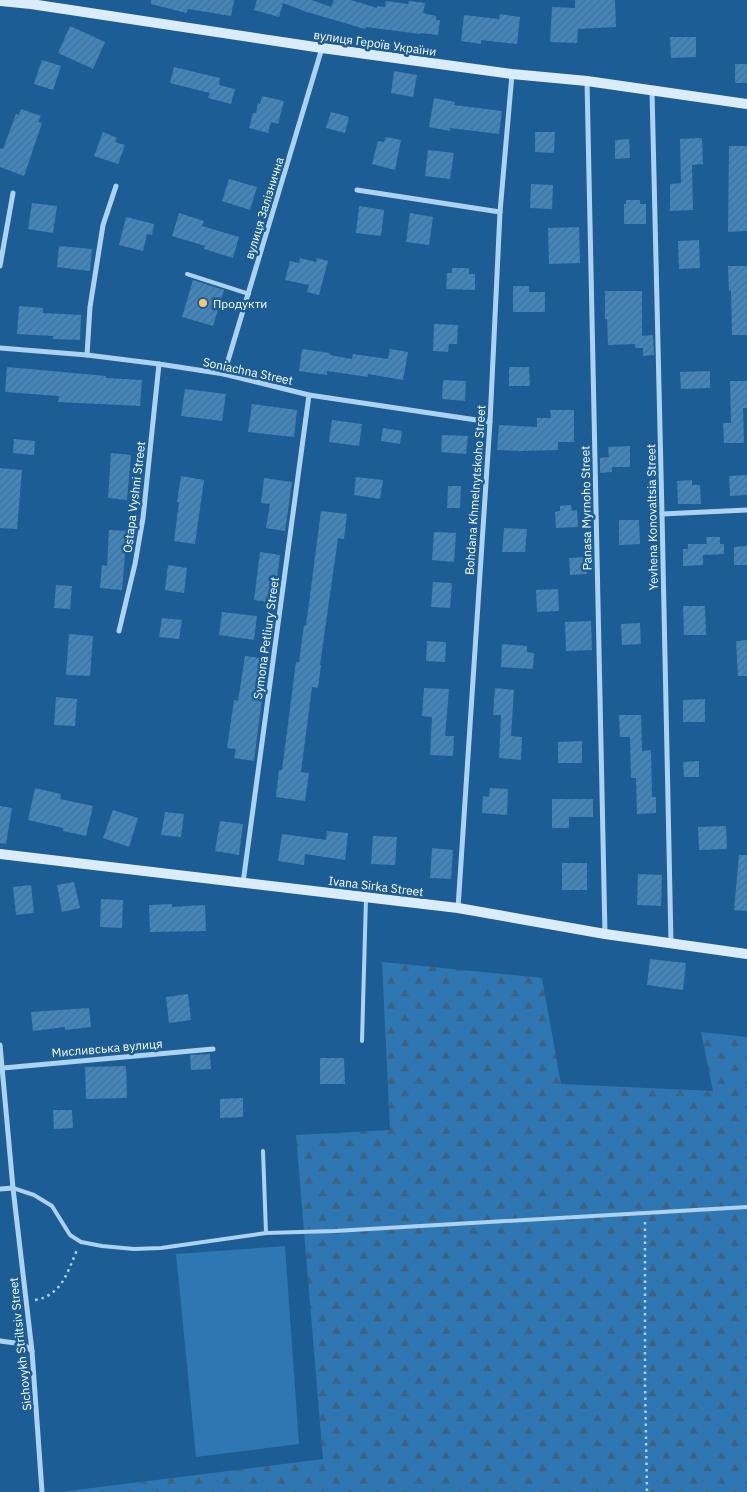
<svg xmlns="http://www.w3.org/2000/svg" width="747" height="1492" font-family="'IBM Plex Sans',sans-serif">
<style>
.green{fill:#2e77b2}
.forest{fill:url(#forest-firs)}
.building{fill:url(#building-hatch)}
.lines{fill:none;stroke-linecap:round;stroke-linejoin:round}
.path{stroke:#acd2ef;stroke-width:2.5;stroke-dasharray:2.5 4;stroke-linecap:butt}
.lane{stroke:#acd2ef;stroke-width:4}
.street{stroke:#acd2ef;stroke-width:5}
.secondary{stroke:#daecfb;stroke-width:10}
.poi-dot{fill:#ffc56b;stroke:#1b5d94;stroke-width:2}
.labels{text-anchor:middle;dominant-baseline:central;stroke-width:5;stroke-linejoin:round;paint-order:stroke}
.street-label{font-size:12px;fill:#fff;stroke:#1b5d94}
.poi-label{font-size:12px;fill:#fff;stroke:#1b5d94;text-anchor:start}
</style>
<defs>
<pattern id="forest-firs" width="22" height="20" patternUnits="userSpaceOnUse" patternTransform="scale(1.25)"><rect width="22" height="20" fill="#2e77b2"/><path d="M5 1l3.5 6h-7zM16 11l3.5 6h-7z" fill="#3d627f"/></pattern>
<pattern id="building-hatch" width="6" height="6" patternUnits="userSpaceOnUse" patternTransform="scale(1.25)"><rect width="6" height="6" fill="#4486bb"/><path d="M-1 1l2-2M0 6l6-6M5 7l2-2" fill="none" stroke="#476f8f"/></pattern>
</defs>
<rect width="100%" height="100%" fill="#1b5d94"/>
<!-- green -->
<polygon class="green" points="285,1246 299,1444 196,1457 176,1254"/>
<!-- forest -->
<polygon class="forest" points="382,962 542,978 561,1084 713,1091 701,1032 747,1037 747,1492 68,1492 68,1491 323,1459 296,1135 390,1130"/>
<!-- building -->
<g class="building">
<polygon points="151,0 234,0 231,16 188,9 186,13 151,4"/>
<polygon points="257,0 312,0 331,7 334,0 351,0 377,8 377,6 385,7 386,1 408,4 409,1 425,3 423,13 436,16 436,20 440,20 438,35 420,33 420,34 366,27 365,29 307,12 283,3 279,17 254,10"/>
<polygon points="575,0 615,0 616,27 578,29 577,43 550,42 552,7 575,8"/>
<polygon points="500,14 520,17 517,44 481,40 481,44 461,41 464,15 499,19"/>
<polygon points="70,26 105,42 93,69 58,53"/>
<polygon points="670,37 696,37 696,57 671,58"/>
<polygon points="42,60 61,66 53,90 34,84"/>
<rect x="735" y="64" width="12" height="19"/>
<polygon points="174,67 220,78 219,85 235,89 231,104 208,98 210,93 170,83"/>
<polygon points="394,71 417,75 413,97 391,93"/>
<polygon points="262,96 284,101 278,124 271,122 268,133 249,128 253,113 256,113 258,103 260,104"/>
<polygon points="434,98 455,102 454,105 502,111 499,134 450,128 450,131 429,127"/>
<polygon points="21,109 41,116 38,122 42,123 24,176 0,167 0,148 3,149 16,114 19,115"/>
<polygon points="331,112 349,117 345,133 326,128"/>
<polygon points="103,132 117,138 115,142 125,145 118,164 94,156"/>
<polygon points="535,132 555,132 554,153 535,152"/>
<polygon points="386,137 401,140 395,170 372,164 378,141 384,142"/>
<polygon points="702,138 703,164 692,165 693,210 670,211 670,184 681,183 680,139"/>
<polygon points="629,139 630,158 615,159 615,140"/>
<polygon points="729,146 747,146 747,231 728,232"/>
<polygon points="428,150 454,153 450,179 425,176"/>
<polygon points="229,179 257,187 250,210 222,201"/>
<polygon points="531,184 553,185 552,209 530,208"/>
<polygon points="626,200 640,200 640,204 646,204 646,224 624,224 624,204 626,204"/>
<polygon points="32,203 57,206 53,233 28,229"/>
<polygon points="359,206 384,210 381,236 356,233"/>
<polygon points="179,213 204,221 202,226 239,237 233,258 204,249 205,246 172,236"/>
<polygon points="410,213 433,217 429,245 406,242"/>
<polygon points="126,217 154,224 152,235 147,234 143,251 119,245"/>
<polygon points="579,227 580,263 549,264 548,228"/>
<polygon points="699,240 700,268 679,269 678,241"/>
<polygon points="59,246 92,249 90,271 57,267"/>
<polygon points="300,258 316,262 317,258 328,261 319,295 307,292 309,285 285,280 290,261 299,263"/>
<polygon points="728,266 747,266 747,335 732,335 731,291 729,291"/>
<polygon points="452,268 469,268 469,274 475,274 475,290 446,289 447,273 452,273"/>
<polygon points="193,280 224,290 213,326 182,317"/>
<polygon points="513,286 529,286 529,292 545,292 545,312 513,312"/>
<polygon points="605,291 642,291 642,336 653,335 654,355 643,356 643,348 635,348 635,344 608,345 607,319 605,319"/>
<polygon points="19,306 43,308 43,313 81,315 80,340 53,339 53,336 17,334"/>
<polygon points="434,324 458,325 457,344 449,344 448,352 433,351"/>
<polygon points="302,349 330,353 330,355 352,359 353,354 388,359 390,349 408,352 403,380 368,374 368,377 327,371 327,375 299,371"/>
<polygon points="7,367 106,376 106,378 142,380 140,406 58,402 59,396 5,392"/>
<polygon points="509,367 529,367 530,386 509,386"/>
<polygon points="710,371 710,388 681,389 680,372"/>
<polygon points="443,380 466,381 465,401 442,399"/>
<polygon points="730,381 747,381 747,408 743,408 744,443 724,443 723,423 731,423"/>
<polygon points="185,389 226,394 222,421 181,416"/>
<polygon points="252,404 297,410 294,437 248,432"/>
<polygon points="550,410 574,410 574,442 558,442 558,450 520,451 497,450 499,425 537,427 537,418 551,418"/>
<polygon points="332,420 362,424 359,446 329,442"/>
<polygon points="383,428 402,431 400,444 381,441"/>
<polygon points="442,435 468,436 466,454 441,452"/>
<polygon points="14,439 35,441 34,455 13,453"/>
<polygon points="630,446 630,467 612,467 612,472 600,473 600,458 609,457 608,447"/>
<polygon points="111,453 131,455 127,500 108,498"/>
<polygon points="0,468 22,470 17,529 0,528"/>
<polygon points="747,475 747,495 730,496 729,476"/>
<polygon points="181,476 204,480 195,544 174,541 179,502 177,502"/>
<polygon points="356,477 383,480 380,499 354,495"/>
<polygon points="264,478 292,482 285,531 266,528 270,504 261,503"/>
<polygon points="692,480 692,485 700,485 701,504 678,504 677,481"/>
<polygon points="448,486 461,486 460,508 447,508"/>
<polygon points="571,505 572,511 577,510 578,527 556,528 555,512 560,511 560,506"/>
<polygon points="321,511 347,514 344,539 338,538 320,665 321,665 318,688 312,687 301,772 309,773 305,801 276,797 279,770 282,770 296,662 299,662 304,625 306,626"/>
<polygon points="619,520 639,520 640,544 619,545"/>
<polygon points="504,528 527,529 525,552 502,552"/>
<polygon points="109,530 129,531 127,554 125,554 122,590 100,588 102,565 107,566"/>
<polygon points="434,532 456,533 454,562 432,560"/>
<polygon points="706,537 720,537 720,544 724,544 724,554 703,555 703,565 683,566 683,549 688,549 688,544 707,544"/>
<polygon points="747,546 747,565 734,565 734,547"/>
<polygon points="260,552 280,555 274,603 254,600"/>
<polygon points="586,557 587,574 570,575 569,558"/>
<polygon points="168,565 187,568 184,593 165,590"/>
<polygon points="433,582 452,583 450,608 431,607"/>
<polygon points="56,585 72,586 70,609 54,608"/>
<polygon points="558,589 559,611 537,612 536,590"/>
<polygon points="683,606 705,606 706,635 684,635"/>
<polygon points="222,612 257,616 254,640 219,635"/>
<polygon points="162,618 182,620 179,639 159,637"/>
<polygon points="591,621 592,650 566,651 565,622"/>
<polygon points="640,623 641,644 622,645 621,624"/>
<polygon points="69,634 93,636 90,676 66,675"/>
<polygon points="747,640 747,676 738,676 736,641"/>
<polygon points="427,641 446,642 445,662 426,661"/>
<polygon points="502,644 527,646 527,652 534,653 533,669 501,667"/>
<polygon points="245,656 267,659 254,761 234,758 236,749 227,748 234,700 238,701"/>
<polygon points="424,688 449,689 445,736 454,736 453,756 430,755 432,717 422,716"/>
<polygon points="495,688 514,690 511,736 522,737 521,760 499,758 501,715 493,715"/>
<polygon points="56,697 77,699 75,726 54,725"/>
<polygon points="705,699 705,722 683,722 683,700"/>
<polygon points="619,715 641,715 642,751 651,750 652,797 656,797 656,813 637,814 636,778 631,778 630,737 620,737"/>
<polygon points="582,741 582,763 558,763 558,742"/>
<polygon points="699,761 699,777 684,777 683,762"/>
<polygon points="35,788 61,794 60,799 93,806 86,836 63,831 63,828 28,820"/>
<polygon points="490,788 508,789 507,815 482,813 483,796 489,797"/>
<polygon points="552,799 593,799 593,817 569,817 569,828 552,828"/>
<polygon points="0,806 12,808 6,844 0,843"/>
<polygon points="113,810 138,818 129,847 103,838"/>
<polygon points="165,812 184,814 181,837 161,835"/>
<polygon points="220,821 243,824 239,855 215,851"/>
<polygon points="726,826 727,849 699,850 698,827"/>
<polygon points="327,831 348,833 345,860 305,854 304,865 278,861 282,834 326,840"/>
<polygon points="373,836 397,837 395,865 371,864"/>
<polygon points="432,848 453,850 451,879 430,878"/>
<polygon points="739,855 747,855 747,911 734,910"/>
<rect x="562" y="863" width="25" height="27"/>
<polygon points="638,874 662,875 661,906 637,905"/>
<polygon points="74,882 80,908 62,912 57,885"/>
<polygon points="31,885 34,913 16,915 13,887"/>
<polygon points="101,899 123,900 122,928 100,927"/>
<polygon points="172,904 172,907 205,905 206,931 150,932 149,905"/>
<polygon points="650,959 686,963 683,990 647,985"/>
<polygon points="188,994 191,1020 169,1023 166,997"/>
<polygon points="89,1008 91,1027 65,1030 65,1027 33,1031 31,1012"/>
<polygon points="210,1054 211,1069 191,1070 190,1055"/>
<polygon points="320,1058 344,1058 345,1084 320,1084"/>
<polygon points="126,1066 127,1098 86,1099 85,1067"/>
<polygon points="243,1098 243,1117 220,1118 220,1099"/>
<polygon points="53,1110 72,1110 73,1128 54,1129"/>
</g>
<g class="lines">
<!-- path -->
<g class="path">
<polyline points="645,1222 645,1384 647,1492"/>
<path d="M35 1300C62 1295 67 1273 77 1250"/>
</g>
<!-- lane -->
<g class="lane">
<polyline points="187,274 249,294"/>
<polyline points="362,1041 366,898"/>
<polyline points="263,1151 266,1233"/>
<polyline points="13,1188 34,1195 52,1206 70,1235 81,1242 102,1246 134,1249 161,1248 266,1233 335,1231 747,1207"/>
</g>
<!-- street -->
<g class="street">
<polyline points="587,81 605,934"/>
<polyline points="652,91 662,514 671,943"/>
<polyline points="357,190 500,212"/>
<polyline points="0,266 13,193"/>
<polyline points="0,348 87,355 159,364 224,374 309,395 490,422"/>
<polyline points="87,355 90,307 103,225 116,186"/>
<polyline points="224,374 322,48"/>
<polyline points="662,514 747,510"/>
<polyline points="119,631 135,564 143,518 159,364"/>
<polyline points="243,883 309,395"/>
<polyline points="458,908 490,422 500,212 512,74"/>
<polyline points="0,1045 13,1188 32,1351 42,1492"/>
<polyline points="3,1068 213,1049"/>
<polyline points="0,1189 13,1188"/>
<polyline points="0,1341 23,1344 32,1351"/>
</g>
<!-- secondary -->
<g class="secondary">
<polyline points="0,1 31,4 322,48 512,74 587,81 747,104"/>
<polyline points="0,854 458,908 605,934 747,954"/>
</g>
</g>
<!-- markers -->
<circle class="poi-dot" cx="203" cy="303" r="5"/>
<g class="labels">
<!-- street labels -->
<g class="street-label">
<text transform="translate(375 43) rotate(8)">вулиця Героїв України</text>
<text transform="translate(264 208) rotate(-73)">вулиця Залізнична</text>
<text transform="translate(248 371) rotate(12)">Soniachna Street</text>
<text transform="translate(475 490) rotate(-86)">Bohdana Khmelnytskoho Street</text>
<text transform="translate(134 497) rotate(-83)">Ostapa Vyshni Street</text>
<text transform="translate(586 508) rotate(-91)">Panasa Myrnoho Street</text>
<text transform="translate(652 517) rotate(-91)">Yevhena Konovaltsia Street</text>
<text transform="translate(266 638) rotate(-82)">Symona Petliury Street</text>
<text transform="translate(376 886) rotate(7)">Ivana Sirka Street</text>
<text transform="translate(107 1048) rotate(-5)">Мисливська вулиця</text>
<text transform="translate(20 1344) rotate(-96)">Sichovykh Striltsiv Street</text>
</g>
<!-- poi labels -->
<g class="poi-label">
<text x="213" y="303">Продукти</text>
</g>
</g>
</svg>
